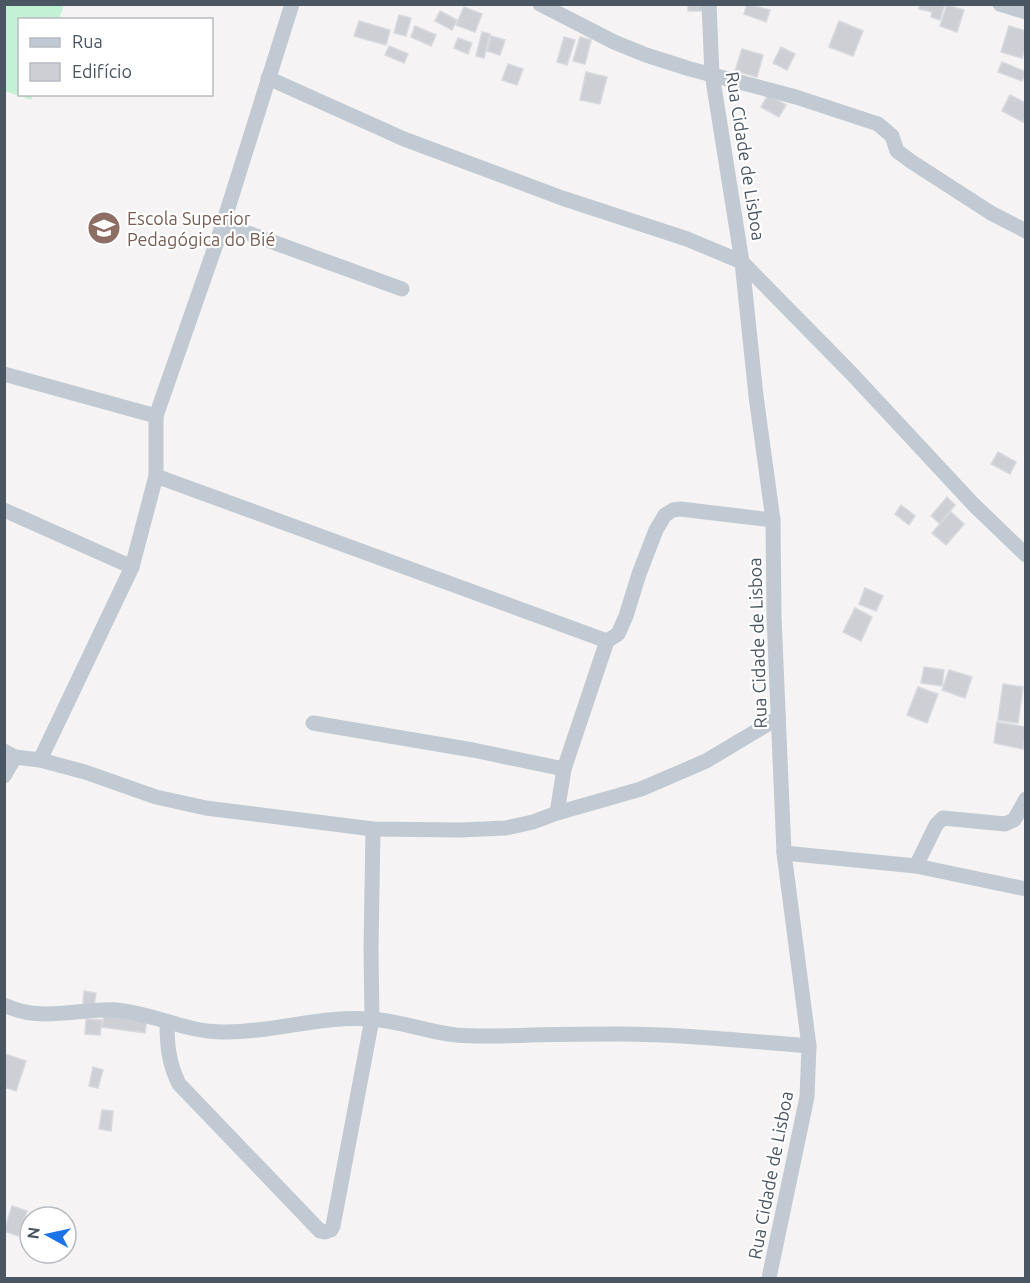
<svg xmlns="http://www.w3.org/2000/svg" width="1030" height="1283" font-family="Ubuntu,sans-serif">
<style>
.green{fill:#c3f1d5}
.building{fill:#cdcfd5;stroke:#d7d9de;stroke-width:1.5}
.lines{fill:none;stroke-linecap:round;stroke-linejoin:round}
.minor{stroke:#c1cad2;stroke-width:15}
.labels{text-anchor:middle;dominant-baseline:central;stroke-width:4.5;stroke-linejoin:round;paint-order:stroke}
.street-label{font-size:18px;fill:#4a5661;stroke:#fff}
.education-label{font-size:18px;fill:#785e54;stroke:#fff;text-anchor:start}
</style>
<rect width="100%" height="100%" fill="#f5f3f3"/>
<!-- green -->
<polygon class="green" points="5,4 64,5 59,19 20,20 20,94 33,95 31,100 5,91"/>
<!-- building -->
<g class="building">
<rect x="688" y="4" width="15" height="7"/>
<polygon points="747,4 770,10 766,22 744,14"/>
<polygon points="920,4 945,4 940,20 931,17 932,12 919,9"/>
<polygon points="947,5 964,10 957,32 940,26"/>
<polygon points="464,7 482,14 475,32 456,25"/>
<polygon points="440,11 457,20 452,30 435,21"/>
<polygon points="399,15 411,18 406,36 394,33"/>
<polygon points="359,21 390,30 386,45 354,36"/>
<polygon points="839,21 863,31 853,56 829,47"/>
<polygon points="415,26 436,35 431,46 411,37"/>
<polygon points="1009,26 1026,31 1026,47 1022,58 1001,52"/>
<polygon points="482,32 490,34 484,58 476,56"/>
<polygon points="491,36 505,40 500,55 487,51"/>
<polygon points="564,37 575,40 567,65 557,62"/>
<polygon points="580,37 591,40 585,64 573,61"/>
<polygon points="458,38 472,43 468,54 454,48"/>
<polygon points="389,46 408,54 404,63 385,55"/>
<polygon points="781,47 795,54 787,70 773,63"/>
<polygon points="742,49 763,55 757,77 735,71"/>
<polygon points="1002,62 1026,72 1022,81 998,72"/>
<polygon points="508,64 523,69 517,85 502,80"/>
<polygon points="586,72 607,77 600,104 580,100"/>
<polygon points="768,95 786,105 779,117 761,107"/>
<polygon points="1010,95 1026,103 1026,117 1023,122 1002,111"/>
<polygon points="998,452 1016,462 1010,474 991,464"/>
<polygon points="947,497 955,505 940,524 931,516"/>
<polygon points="901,505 915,516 909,525 895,514"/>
<polygon points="951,512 964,524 946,545 932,533"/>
<polygon points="865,588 883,596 876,611 859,604"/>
<polygon points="855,608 872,617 861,641 843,632"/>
<polygon points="924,667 944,670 942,686 921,683"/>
<polygon points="949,670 972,677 965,698 942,690"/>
<polygon points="1003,684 1023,687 1018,723 998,720"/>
<polygon points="918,687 938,694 927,723 907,715"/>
<polygon points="997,722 1026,727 1023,749 994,743"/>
<polygon points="84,991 96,993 94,1006 83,1004"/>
<polygon points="104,1013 147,1018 145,1033 102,1027"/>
<polygon points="86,1019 102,1020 100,1035 85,1034"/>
<polygon points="5,1054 26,1061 16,1091 4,1087"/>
<polygon points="93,1067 103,1070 98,1088 89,1086"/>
<polygon points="102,1110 113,1111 111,1131 99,1129"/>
<polygon points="12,1206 27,1211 18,1236 4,1231"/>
<polygon points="66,1220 73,1221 71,1238 66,1238"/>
</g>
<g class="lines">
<!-- minor -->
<g class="minor">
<polyline points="540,4 614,42 646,55 690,69 796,97 878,124 892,136 897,151 912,162 991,213 1026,231"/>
<polyline points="709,4 712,74 742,262 756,396 773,520 774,616 784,853 809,1046 807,1097 769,1278"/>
<polyline points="1000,4 1026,12"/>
<polyline points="268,78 404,139 562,198 687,239 742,262 852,374 974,505 1026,555"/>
<polyline points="223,224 402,289"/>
<polyline points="4,374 156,416"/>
<polyline points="156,476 607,641"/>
<polyline points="4,510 132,567"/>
<polyline points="313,723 473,750 564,769"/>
<polyline points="4,751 15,757 40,760 85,772 156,797 206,808 373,829 460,830 506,828 533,822 557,813 641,789 706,761 778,718"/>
<polyline points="40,760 132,567 156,476 156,416 223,224 292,4"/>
<polyline points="4,776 15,757"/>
<polyline points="557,813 564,769 607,641 618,634 626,616 639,574 656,530 665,515 673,510 680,509 773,520"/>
<polyline points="784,853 916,866 1026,889"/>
<polyline points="916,866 936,825 943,818 1005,824 1014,820 1026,799"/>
<path d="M4 1005C41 1023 78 1008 116 1010 153 1013 185 1032 223 1032 273 1033 321 1015 371 1019 400 1021 428 1032 456 1035 482 1037 507 1036 533 1035 562 1034 591 1034 619 1034 683 1034 746 1041 809 1046"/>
<path d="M167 1023C167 1046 169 1064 179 1084L320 1231 325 1232 331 1230 333 1226 372 1019 371 949 373 829"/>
</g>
</g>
<!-- icons -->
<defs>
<g id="university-disc" transform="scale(1.725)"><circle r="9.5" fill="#8d6e63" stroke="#fff"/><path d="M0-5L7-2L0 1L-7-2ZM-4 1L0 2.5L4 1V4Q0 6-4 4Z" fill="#fff"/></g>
</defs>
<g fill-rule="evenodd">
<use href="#university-disc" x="104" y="228"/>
</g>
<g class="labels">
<!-- street labels -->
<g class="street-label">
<text transform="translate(746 156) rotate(81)">Rua Cidade de Lisboa</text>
<text transform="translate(757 643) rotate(-92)">Rua Cidade de Lisboa</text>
<text transform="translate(770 1175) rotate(-79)">Rua Cidade de Lisboa</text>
</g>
<!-- education labels -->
<g class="education-label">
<text x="127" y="218">Escola Superior<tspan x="127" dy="21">Pedagógica do Bié</tspan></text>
</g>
</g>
<!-- border -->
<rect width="1030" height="1283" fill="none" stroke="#4a5661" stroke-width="12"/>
<!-- legend -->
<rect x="18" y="18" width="195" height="78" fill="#ffffff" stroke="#b7bbc0" stroke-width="1.5"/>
<rect x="30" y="38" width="30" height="9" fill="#c1cad2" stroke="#b7bbc0" stroke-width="1.5"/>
<text x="72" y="48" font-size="18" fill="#4a5661">Rua</text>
<rect x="30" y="63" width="30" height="18" fill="#cdcfd5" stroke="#b7bbc0" stroke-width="1.5"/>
<text x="72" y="78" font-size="18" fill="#4a5661">Edifício</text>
<!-- north arrow -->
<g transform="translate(48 1235) rotate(278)"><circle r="28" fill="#ffffff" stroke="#b7bbc0" stroke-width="1.5"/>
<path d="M0-4.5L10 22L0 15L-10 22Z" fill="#1a73e8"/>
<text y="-9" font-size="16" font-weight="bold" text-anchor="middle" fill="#4a5661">N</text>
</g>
</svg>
